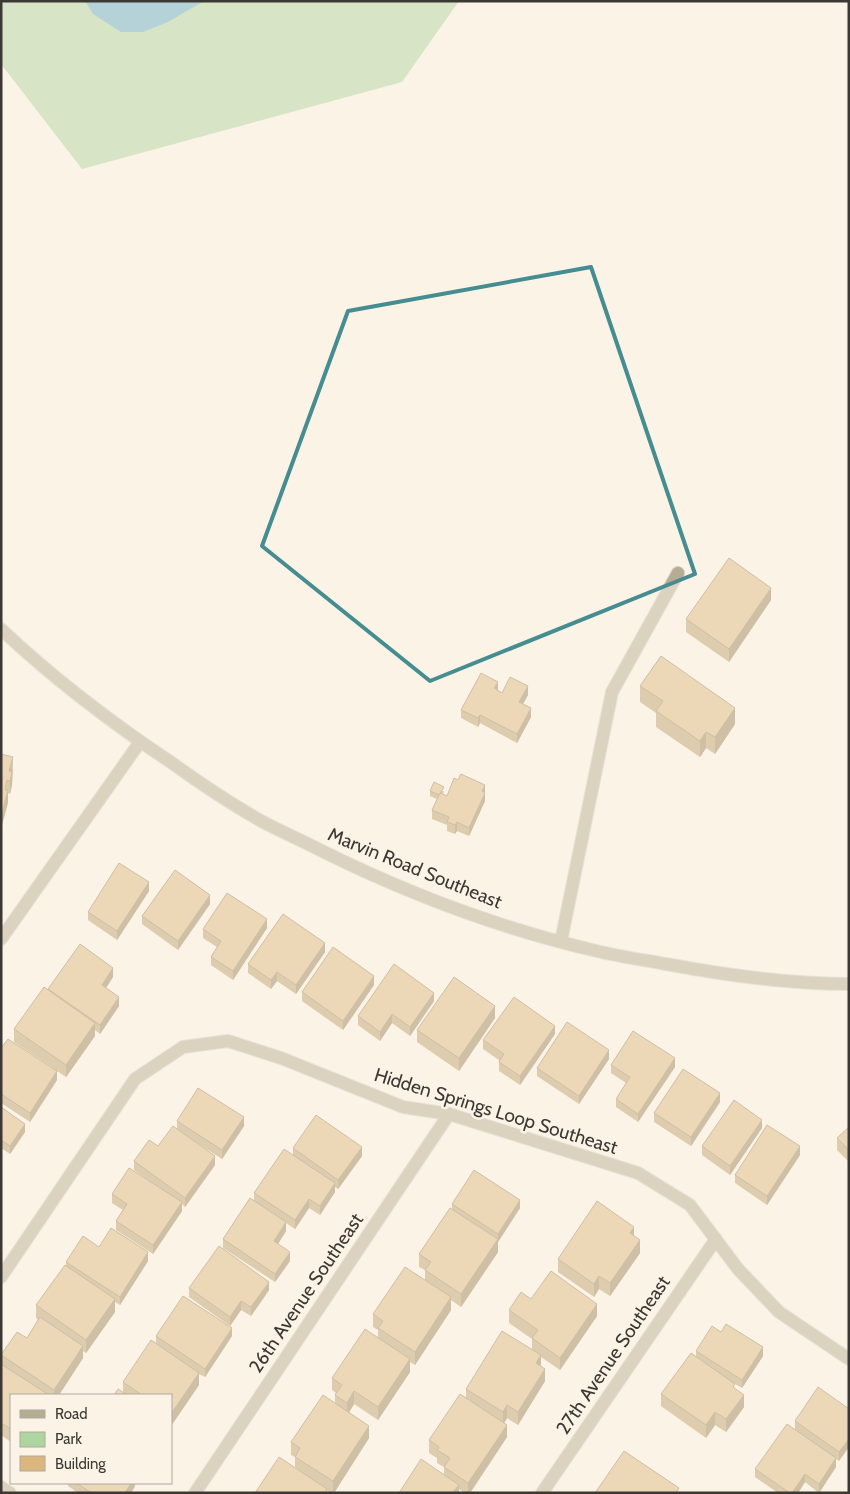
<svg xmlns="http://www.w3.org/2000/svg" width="850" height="1494" font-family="Cabin,sans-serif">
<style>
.green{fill:#aed59f}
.water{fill:#60acc7}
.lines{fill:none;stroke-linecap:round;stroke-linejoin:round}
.service-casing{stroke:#d4cec3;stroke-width:14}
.minor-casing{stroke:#d4cec3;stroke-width:14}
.tertiary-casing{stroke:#d4cec3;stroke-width:14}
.service{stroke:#b6ac92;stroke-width:12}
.minor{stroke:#b6ac92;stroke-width:12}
.tertiary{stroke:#b6ac92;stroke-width:12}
.wall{fill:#bc9d6c}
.shaded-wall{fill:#998058}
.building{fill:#dbb77e;stroke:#998058}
.marked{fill:none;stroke:#458d90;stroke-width:4;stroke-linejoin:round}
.labels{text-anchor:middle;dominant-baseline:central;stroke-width:5;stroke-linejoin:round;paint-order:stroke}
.street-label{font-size:19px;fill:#3c3935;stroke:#faf3e6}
</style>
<rect width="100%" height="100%" fill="#faf3e6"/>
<!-- green -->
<polygon class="green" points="1,1 459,1 402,82 82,169 1,64"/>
<!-- water -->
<polygon class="water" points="85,1 204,1 168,22 143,32 121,32 93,14"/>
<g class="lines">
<!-- service casing -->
<g class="service-casing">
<polyline id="service" points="561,941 612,692 678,573"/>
</g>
<!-- minor casing -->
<g class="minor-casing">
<g id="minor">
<polyline points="1,939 140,742"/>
<polyline points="1,1277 135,1079 183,1047 228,1041 281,1058 403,1107 449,1114 638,1173 690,1205 738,1269 779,1312 849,1359"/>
<polyline points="1,1487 10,1493"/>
<polyline points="195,1493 449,1114"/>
<polyline points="542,1493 716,1239"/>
</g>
</g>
<!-- tertiary casing -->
<g class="tertiary-casing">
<path id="tertiary" d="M1 629C54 679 112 723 172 763 201 784 231 804 263 822 282 832 303 841 322 851 411 895 504 930 601 952 622 957 644 960 666 964 725 975 789 984 849 984"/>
</g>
<!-- service -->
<use href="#service" class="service"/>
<!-- minor -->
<use href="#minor" class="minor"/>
<!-- tertiary -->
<use href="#tertiary" class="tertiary"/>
</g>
<!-- wall -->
<g class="wall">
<polygon points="771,600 729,662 686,632 686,619"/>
<polygon points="640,686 735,724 715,754 706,748 700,757 656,727 656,713 640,702"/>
<polygon points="498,690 502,693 528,695 523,704 531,717 517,743 480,723 478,727 461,718 461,710"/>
<polygon points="1,754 13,770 12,785 10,794 8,793 8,803"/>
<polygon points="458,780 485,785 485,801 469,836 457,831 455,834 447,831 447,825 432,819 432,810 437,799 430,796 430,791 444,791 443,794 447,796"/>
<polygon points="149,891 117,940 88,920 88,912"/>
<polygon points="210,904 178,950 142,924 142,916"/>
<polygon points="267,928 233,980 211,965 211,957 217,947 203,938 203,929"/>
<polygon points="325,952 296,994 277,981 271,989 248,973 248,964"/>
<polygon points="113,977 106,988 119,1006 100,1034 95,1030 95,1036 66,1077 57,1071 57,1080 30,1122 1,1103 1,1048 55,1069 14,1042 14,1029 48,990 48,989"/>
<polygon points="374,985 343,1030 302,1001 302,992"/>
<polygon points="434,1001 410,1036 392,1023 380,1041 358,1025 358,1016"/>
<polygon points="495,1018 459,1071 417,1042 417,1030"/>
<polygon points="555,1034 520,1085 499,1071 499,1060 483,1049 483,1040"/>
<polygon points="609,1059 579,1104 537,1076 537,1068"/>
<polygon points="611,1065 675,1067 638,1122 616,1107 616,1099 626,1083 611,1073"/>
<polygon points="720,1102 691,1146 654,1122 654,1113"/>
<polygon points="1,1107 25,1132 10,1154 1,1148"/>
<polygon points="177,1121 244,1126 222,1159 191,1139 215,1165 185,1207 182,1204 182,1211 153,1254 116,1230 116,1221 123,1210 112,1203 112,1194 158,1187 134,1170 134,1161 158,1146 177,1129"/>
<polygon points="849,1127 849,1162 837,1150 837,1138"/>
<polygon points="762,1128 730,1175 702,1155 702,1146"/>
<polygon points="293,1148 362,1156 338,1189 335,1187 335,1192 320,1215 309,1208 295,1229 286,1223 286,1231 278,1244 290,1261 275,1282 223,1248 223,1239 254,1201 254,1193 293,1155"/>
<polygon points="800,1155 767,1205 735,1183 735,1175"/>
<polygon points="452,1204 520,1208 498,1242 498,1252 461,1307 451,1300 451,1310 415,1365 410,1362 410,1372 378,1420 354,1404 349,1412 369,1438 334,1493 331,1493 327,1491 327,1493 295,1467 295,1457 291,1455 291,1442 335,1403 335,1395 336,1393 332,1390 332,1378 378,1337 378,1330 373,1327 373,1314 425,1280 425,1270 419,1267 419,1254 452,1209"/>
<polygon points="634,1236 640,1253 610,1296 599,1289 594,1297 558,1272 558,1259"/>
<polygon points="99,1247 148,1261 120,1305 115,1302 115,1312 86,1353 83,1351 83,1358 59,1395 11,1395 11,1442 1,1435 1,1355 27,1338 38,1320 36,1318 36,1305 66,1266 66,1262"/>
<polygon points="189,1288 269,1290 251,1316 241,1310 230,1326 189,1297"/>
<polygon points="531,1299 597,1316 560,1370 541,1357 541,1366 545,1381 518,1425 507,1418 504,1423 507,1437 470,1493 464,1493 459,1489 459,1493 444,1475 444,1467 437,1463 437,1458 429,1453 429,1440 466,1398 466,1389 532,1349 532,1339 509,1323 509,1310"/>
<polygon points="156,1336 232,1336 205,1377 199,1374 199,1385 171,1426 171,1395 114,1395 123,1392 123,1382 156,1343"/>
<polygon points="696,1351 763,1356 742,1388 730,1381 735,1389 744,1407 726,1432 715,1425 706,1438 661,1406 661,1394 696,1356"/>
<polygon points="849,1409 839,1461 836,1459 836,1467 819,1493 805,1482 798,1493 778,1493 755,1477 755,1469 795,1429 795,1421"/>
<polygon points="68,1483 135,1483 135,1486 131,1493 78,1493 68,1486"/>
</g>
<!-- shaded-wall -->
<g class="shaded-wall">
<polygon points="771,588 771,600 729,662 729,649"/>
<polygon points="498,682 498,691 494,688"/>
<polygon points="528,686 528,695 519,711 519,702"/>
<polygon points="531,708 531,717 517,743 517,734"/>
<polygon points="735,708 735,724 715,754 715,737"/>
<polygon points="480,715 480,723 478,727 478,718"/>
<polygon points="706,732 706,748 700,757 700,741"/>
<polygon points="13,757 12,785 10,794 9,771"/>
<polygon points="485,785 485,801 469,836 469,828"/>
<polygon points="8,790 8,803 1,829 1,816"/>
<polygon points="457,822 457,831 455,834 455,825"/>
<polygon points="149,882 149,891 117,940 117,931"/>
<polygon points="210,895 210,904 178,950 178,941"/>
<polygon points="267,919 267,928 233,980 233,971"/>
<polygon points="325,943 325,952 296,994 296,985"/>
<polygon points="113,968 113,977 102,994 102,985"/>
<polygon points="277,972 277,981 271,989 271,980"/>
<polygon points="374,976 374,985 343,1030 343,1021"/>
<polygon points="434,993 434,1001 410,1036 410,1027"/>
<polygon points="119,997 119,1006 100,1034 100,1025"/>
<polygon points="495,1006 495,1018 459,1071 459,1058"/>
<polygon points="392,1014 392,1023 380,1041 380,1032"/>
<polygon points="95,1023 95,1036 66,1077 66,1065"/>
<polygon points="555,1026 555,1034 520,1085 520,1076"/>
<polygon points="609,1050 609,1059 579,1104 579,1096"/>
<polygon points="675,1058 675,1067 638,1122 638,1114"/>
<polygon points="57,1071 57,1080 30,1122 30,1113"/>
<polygon points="720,1093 720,1102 691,1146 691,1137"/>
<polygon points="244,1117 244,1126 222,1159 222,1150"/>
<polygon points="762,1120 762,1128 730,1175 730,1166"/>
<polygon points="25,1124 25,1132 10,1154 10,1146"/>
<polygon points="800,1146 800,1155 767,1205 767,1196"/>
<polygon points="362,1147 362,1156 338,1189 338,1180"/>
<polygon points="215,1156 215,1165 185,1207 185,1198"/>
<polygon points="335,1183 335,1192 320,1215 320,1206"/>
<polygon points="309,1199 309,1208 295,1229 295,1220"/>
<polygon points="520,1200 520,1208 498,1242 498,1234"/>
<polygon points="182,1202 182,1211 153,1254 153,1245"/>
<polygon points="286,1222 286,1231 274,1250 274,1241"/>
<polygon points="634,1227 634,1240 630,1233"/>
<polygon points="498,1239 498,1252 461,1307 461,1294"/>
<polygon points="640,1240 640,1253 610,1296 610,1283"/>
<polygon points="148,1252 148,1261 120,1305 120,1297"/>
<polygon points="290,1252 290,1261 275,1282 275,1274"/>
<polygon points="599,1276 599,1289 594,1297 594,1284"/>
<polygon points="269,1282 269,1290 251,1316 251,1307"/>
<polygon points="451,1297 451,1310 415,1365 415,1352"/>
<polygon points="115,1299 115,1312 86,1353 86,1340"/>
<polygon points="241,1301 241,1310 230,1326 230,1317"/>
<polygon points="597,1304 597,1316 560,1370 560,1358"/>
<polygon points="232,1328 232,1336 205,1377 205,1369"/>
<polygon points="83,1346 83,1358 59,1395 54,1395 54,1390"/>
<polygon points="763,1347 763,1356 742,1388 742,1380"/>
<polygon points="541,1355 541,1368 536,1363"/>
<polygon points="410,1359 410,1372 378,1420 378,1407"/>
<polygon points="545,1369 545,1381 518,1425 518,1412"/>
<polygon points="199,1373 199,1385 171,1426 171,1414"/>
<polygon points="354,1391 354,1404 347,1416 347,1403"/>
<polygon points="744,1395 744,1407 726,1432 726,1419"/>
<polygon points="507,1405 507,1418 503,1425 503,1412"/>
<polygon points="715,1412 715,1425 706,1438 706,1425"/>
<polygon points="507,1425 507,1437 470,1493 468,1493 468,1483"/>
<polygon points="369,1426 369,1438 334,1493 333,1493 333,1481"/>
<polygon points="849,1439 849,1447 839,1461 839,1452"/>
<polygon points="836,1458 836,1467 819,1493 819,1484"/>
<polygon points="805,1474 805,1482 798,1493 792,1493"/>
<polygon points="131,1483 135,1483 135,1486 131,1493 125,1493"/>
<polygon points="459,1485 459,1493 454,1493 454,1491"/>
</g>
<!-- building -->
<g class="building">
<polygon points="729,558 771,588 729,649 686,619"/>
<polygon points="661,656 735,708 715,737 706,732 700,741 656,711 663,701 640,686"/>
<polygon points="481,673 498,682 494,688 502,693 510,677 528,686 519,702 531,708 517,734 480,715 478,718 461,710"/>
<polygon points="1,754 13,757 9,771 12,772 10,781 7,780 5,790 8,790 1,816"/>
<polygon points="461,774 485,785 482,791 485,793 469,828 457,822 455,825 447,822 449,817 432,810 440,793 447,796 454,778 458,780"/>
<polygon points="434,782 444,787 439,795 430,791"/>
<polygon points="119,863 149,882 117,931 88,912"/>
<polygon points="175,870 210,895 178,941 142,916"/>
<polygon points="227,893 267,919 233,971 211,957 221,941 203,929"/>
<polygon points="283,914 325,943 296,985 277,972 271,980 248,964"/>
<polygon points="80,944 113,968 102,985 119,997 100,1025 48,989"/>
<polygon points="333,947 374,976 343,1021 302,992"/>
<polygon points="394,964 434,993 410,1027 392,1014 380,1032 358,1016"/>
<polygon points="454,977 495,1006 459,1058 417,1030"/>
<polygon points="44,987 95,1023 66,1065 14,1029"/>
<polygon points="514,997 555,1026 520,1076 499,1062 504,1054 483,1040"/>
<polygon points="567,1022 609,1050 579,1096 537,1068"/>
<polygon points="633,1031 675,1058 638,1114 616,1099 630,1077 611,1065"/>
<polygon points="8,1039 57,1071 30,1113 1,1094 1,1048"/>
<polygon points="683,1069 720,1093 691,1137 654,1113"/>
<polygon points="198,1088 244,1117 222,1150 177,1121"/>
<polygon points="734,1100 762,1120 730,1166 702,1146"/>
<polygon points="1,1107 25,1124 10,1146 1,1140"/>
<polygon points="316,1115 362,1147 338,1180 293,1148"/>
<polygon points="767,1125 800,1146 767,1196 735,1175"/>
<polygon points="173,1126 215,1156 185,1198 134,1161 149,1140 158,1146"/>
<polygon points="849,1127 849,1150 837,1138"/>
<polygon points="284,1149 335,1183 320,1206 309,1199 295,1220 254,1193"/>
<polygon points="129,1168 182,1202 153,1245 116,1221 127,1204 112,1194"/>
<polygon points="474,1170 520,1200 498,1234 452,1204"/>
<polygon points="250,1198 286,1222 274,1241 290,1252 275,1274 223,1239"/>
<polygon points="597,1201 634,1227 630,1233 640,1240 610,1283 599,1276 594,1284 558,1259"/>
<polygon points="450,1208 498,1239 461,1294 425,1270 431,1262 419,1254"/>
<polygon points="111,1228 148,1252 120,1297 66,1262 83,1236 99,1247"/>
<polygon points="219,1246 269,1282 251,1307 241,1301 230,1317 189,1288"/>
<polygon points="65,1265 115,1299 86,1340 36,1305"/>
<polygon points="405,1267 451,1297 415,1352 378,1328 383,1321 373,1314"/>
<polygon points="551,1271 597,1304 560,1358 532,1338 538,1330 509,1310 521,1292 531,1299"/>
<polygon points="183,1296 232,1328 205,1369 156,1336"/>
<polygon points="40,1317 83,1346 54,1390 1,1355 17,1332 27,1338"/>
<polygon points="726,1324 763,1347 742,1380 696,1351 712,1326 721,1332"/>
<polygon points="365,1329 410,1359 378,1407 354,1391 347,1403 335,1395 342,1385 332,1378"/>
<polygon points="502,1331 541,1355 536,1363 545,1369 518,1412 507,1405 503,1412 466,1389"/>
<polygon points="151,1340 199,1373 171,1414 171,1395 142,1395 123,1382"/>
<polygon points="691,1353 735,1384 733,1387 744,1395 726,1419 715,1412 706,1425 661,1394"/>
<polygon points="1,1364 49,1395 11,1395 11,1429 1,1423"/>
<polygon points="818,1387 849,1409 849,1439 839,1452 795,1421"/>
<polygon points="118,1389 127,1395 114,1395"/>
<polygon points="460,1394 507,1425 468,1483 444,1467 450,1458 437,1450 439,1447 429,1440"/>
<polygon points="323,1395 369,1426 333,1481 295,1457 300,1448 291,1442"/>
<polygon points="787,1424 836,1458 819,1484 805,1474 792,1493 790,1493 755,1469"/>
<polygon points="624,1451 679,1488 676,1493 595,1493"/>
<polygon points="279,1457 327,1489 325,1493 255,1493"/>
<polygon points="421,1459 459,1485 454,1491 456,1493 399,1493"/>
<polygon points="76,1483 131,1483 125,1493 92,1493"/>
</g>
<!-- marked area -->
<path d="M0 0H850V1494H0ZM591 267 695 574 430 681 262 546 348 311Z" fill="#faf3e6" fill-opacity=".55" fill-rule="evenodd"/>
<path class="marked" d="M591 267 695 574 430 681 262 546 348 311Z"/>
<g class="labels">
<!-- street labels -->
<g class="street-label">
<text transform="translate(415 868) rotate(22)">Marvin Road Southeast</text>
<text transform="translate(496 1111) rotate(17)">Hidden Springs Loop Southeast</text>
<text transform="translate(306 1293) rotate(-56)">26th Avenue Southeast</text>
<text transform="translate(613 1355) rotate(-56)">27th Avenue Southeast</text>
</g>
</g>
<!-- border -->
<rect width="850" height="1494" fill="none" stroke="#3c3935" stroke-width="5"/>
<!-- legend -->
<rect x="10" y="1394" width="162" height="90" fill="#faf3e6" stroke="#aea99f"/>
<rect x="20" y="1410" width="25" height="8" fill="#b6ac92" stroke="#aea99f"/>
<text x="55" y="1419" font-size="15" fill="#3c3935">Road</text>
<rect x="20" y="1432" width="25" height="15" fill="#aed59f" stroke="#aea99f"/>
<text x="55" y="1444" font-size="15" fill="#3c3935">Park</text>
<rect x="20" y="1456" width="25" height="15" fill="#dbb77e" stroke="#aea99f"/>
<text x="55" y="1469" font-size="15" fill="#3c3935">Building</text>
</svg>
